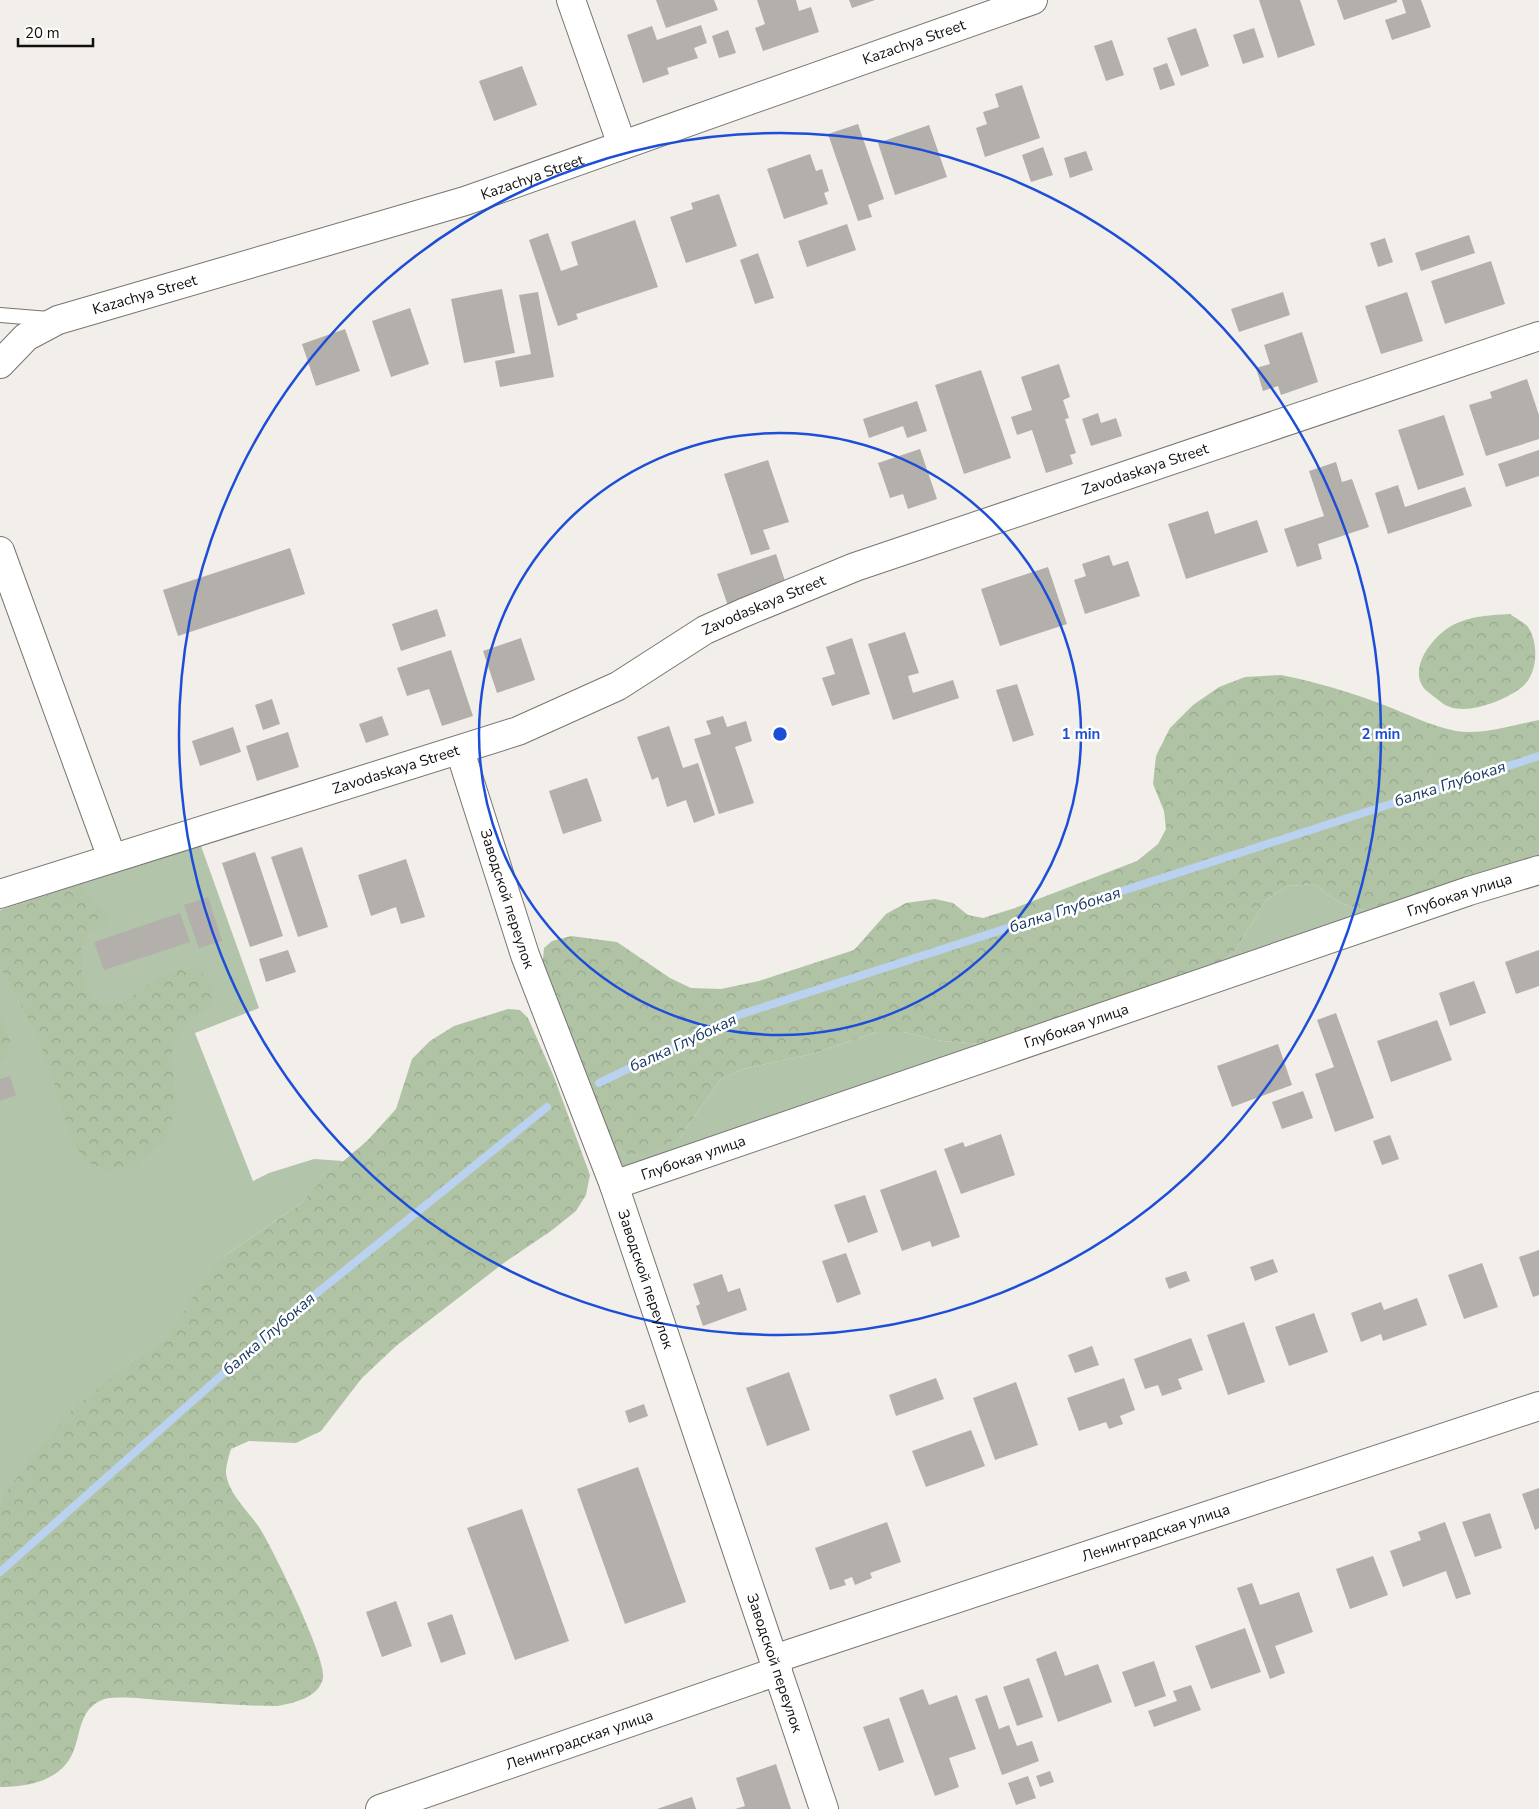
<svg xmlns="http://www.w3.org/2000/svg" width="1539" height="1809" font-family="'Nunito Sans',sans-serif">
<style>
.green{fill:#b2c4a9}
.forest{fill:url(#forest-crowns)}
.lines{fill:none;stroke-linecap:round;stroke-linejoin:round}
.stream{stroke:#bad1ef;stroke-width:8}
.building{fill:#b3afab}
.service-casing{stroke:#787571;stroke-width:16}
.minor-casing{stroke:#787571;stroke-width:30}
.service{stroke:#fff;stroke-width:14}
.minor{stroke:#fff;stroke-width:28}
.ring{fill:none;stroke:#1d4ed8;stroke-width:2.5}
.labels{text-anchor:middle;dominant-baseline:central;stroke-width:5;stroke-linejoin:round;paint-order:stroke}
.street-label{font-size:15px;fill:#11100e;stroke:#fff}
.water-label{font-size:16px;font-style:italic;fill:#193a61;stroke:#fff}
.centre{fill:#1d4ed8;stroke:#fff;stroke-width:2.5}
.ring-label{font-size:15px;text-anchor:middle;font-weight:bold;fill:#1d4ed8;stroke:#fff;stroke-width:5;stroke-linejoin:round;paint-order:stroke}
</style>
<defs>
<pattern id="forest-crowns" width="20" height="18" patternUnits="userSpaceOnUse" patternTransform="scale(1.25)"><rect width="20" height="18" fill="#b0c4a5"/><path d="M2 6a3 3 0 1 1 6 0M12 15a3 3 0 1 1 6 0" fill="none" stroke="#96a78d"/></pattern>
</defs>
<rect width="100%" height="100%" fill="#f2eeea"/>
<!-- green -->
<g class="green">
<polygon points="201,846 259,1008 195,1033 253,1181 269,1173 314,1159 343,1161 300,1204 226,1255 167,1340 132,1361 107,1383 0,1501 0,910"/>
<path d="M1315 884C1335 901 1345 908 1372 911L1217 964 1234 952 1266 900 1287 886Z"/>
<polygon points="877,1032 903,1032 942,1041 981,1044 624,1169 613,1144 625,1154 680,1137 720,1080 743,1069 812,1054"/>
</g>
<!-- forest -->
<g class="forest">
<path d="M1510 614C1515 618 1524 622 1528 627 1539 643 1538 674 1522 687 1505 701 1460 719 1441 702 1435 697 1427 692 1423 687 1408 665 1437 631 1457 623 1473 616 1492 615 1510 614Z"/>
<path d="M1281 675C1316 682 1350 692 1384 705 1408 714 1430 726 1456 731 1483 735 1512 725 1539 720V857L1372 911C1345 908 1335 901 1315 884L1287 886 1266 900 1234 952 1217 964 981 1044 942 1041 903 1032H877L812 1054 743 1069 720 1080 680 1137 647 1154H625L613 1144 542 969 544 948 552 941 571 936 617 942 670 978 691 988 721 989 759 981 854 950 886 914 906 903 935 899 953 903 968 915 983 918 1015 908 1137 861 1158 844 1166 829 1164 811 1153 784 1156 756 1170 728 1193 705 1219 687 1245 677Z"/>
<polygon points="82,884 92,901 110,914 108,924 89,933 81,947 82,975 90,997 102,1005 123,1003 159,977 182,969 199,969 212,985 212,1004 192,1020 177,1036 171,1056 177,1107 164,1141 133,1167 106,1170 85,1161 71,1139 49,1066 34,1030 0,966 1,910"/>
<path d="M508 1009 520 1010 528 1018 554 1077 590 1175 586 1195 576 1211 551 1231 505 1262 396 1346 362 1378 321 1431 296 1443 249 1441 231 1449C229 1456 226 1465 226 1472 227 1492 248 1511 259 1527 272 1547 327 1659 323 1678 319 1698 293 1703 277 1706 237 1706 198 1702 159 1700 145 1699 114 1695 102 1700 81 1709 81 1729 75 1747 65 1780 30 1787 0 1787V1501L32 1457 71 1411 132 1361 167 1339 200 1286 226 1255 300 1204 327 1175 367 1141 396 1109 412 1059 430 1041 454 1026Z"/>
<polygon points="0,1014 10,1041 6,1058 0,1063"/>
</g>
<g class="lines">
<!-- stream -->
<g class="stream">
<polyline points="599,1083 739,1015 1539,756"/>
<polyline points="0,1572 285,1319 547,1107"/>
</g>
</g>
<!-- building -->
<g class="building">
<polygon points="656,0 714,0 718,10 666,28"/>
<polygon points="757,0 796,0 799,11 811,7 819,32 763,51 755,28 765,24"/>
<polygon points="849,0 875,0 852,8"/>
<polygon points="1259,0 1300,0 1315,45 1278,58"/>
<polygon points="1337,0 1397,0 1397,2 1344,20"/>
<polygon points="1402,0 1421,0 1431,27 1392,40 1385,20 1406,13"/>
<polygon points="701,25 707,43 694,48 698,58 667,68 669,74 643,83 627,35 652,26 657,40"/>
<polygon points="1196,28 1209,66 1181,76 1167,38"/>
<polygon points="1254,28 1264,57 1243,64 1233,35"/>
<polygon points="728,30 736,53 719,58 712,36"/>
<polygon points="1112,40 1124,75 1106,81 1094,46"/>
<polygon points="1167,63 1175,85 1160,90 1153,68"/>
<polygon points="522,66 537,105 494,121 479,81"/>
<polygon points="1022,85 1040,138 985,157 976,128 987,124 983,112 999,107 995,94"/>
<polygon points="858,124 884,199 868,205 872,217 858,221 828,134"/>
<polygon points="929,125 947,177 895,195 878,143"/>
<polygon points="1043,147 1053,175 1031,182 1022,155"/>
<polygon points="1086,151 1093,170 1070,178 1064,158"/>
<polygon points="810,154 816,171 822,169 829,191 824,193 828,204 784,219 767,169"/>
<polygon points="719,194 737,246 686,263 670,217 693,209 691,203"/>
<polygon points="635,220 658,287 576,314 578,319 558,326 529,240 548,233 561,271 578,265 571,242"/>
<polygon points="847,224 856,250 807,267 798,241"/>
<polygon points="1469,235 1475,253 1421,271 1415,253"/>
<polygon points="1385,238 1393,262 1378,267 1370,243"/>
<polygon points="758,253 774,298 755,304 740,260"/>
<polygon points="1491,261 1505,304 1445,324 1431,281"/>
<polygon points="502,289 515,353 464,363 451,299"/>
<polygon points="538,292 554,377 500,387 495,361 531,354 519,295"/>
<polygon points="1283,292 1290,315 1239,332 1231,309"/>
<polygon points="1407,292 1423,341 1381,354 1365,306"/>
<polygon points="410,308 429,364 391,377 372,321"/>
<polygon points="345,329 360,371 316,386 302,344"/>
<polygon points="1302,332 1318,382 1281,395 1278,386 1263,391 1256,368 1270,364 1264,345"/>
<polygon points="1059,364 1070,397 1063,400 1069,418 1065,419 1076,453 1070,455 1073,464 1046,473 1032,430 1017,435 1011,417 1032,410 1021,377"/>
<polygon points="981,370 1011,458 964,474 935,385"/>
<polygon points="1527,379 1539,415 1539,439 1486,456 1469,405 1492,398 1490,392"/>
<polygon points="917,401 927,431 907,438 903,426 869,438 863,419"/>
<polygon points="1098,413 1101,423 1116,418 1122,436 1091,446 1082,419"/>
<polygon points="1444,415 1464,475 1418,490 1398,430"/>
<polygon points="920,449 937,499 908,509 903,494 890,498 878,463"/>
<polygon points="1539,450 1539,476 1506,487 1498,464"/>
<polygon points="768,460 789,522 763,530 770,549 751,555 724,474"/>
<polygon points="1336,462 1342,482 1352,479 1369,527 1318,544 1322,559 1297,567 1284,529 1324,516 1309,471"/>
<polygon points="1398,485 1405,507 1465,487 1472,506 1388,534 1375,493"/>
<polygon points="1208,511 1215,534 1257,520 1268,552 1186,579 1168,524"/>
<polygon points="290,548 305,594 178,636 163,590"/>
<polygon points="776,554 787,587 728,606 717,574"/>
<polygon points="1109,555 1113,566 1128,561 1140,596 1085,614 1074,580 1086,576 1082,564"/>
<polygon points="1048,567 1067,624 1000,646 981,589"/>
<polygon points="437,609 446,636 401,651 392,624"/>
<polygon points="905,632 919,673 908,676 913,693 953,680 959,698 893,720 868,644"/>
<polygon points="521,638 535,680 497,693 483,651"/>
<polygon points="852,638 870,694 832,706 822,678 835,674 826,647"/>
<polygon points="451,650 473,716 442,726 429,689 407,696 397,668"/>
<polygon points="1017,684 1034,735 1013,742 996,690"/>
<polygon points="272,699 280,724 263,730 255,705"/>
<polygon points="382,716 389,735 366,743 359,724"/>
<polygon points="723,716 727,727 746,721 752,741 735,747 754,803 719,814 694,739 711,734 706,721"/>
<polygon points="669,726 683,768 698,763 715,815 694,823 686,800 667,807 658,777 652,780 637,737"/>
<polygon points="233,727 241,752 200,766 192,741"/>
<polygon points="288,732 299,767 257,781 246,746"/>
<polygon points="587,778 602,821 563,834 549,791"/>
<polygon points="302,847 328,927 298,937 271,857"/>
<polygon points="255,852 283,936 250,947 222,863"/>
<polygon points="406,859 425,917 401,924 396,907 371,916 358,875"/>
<polygon points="208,897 222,941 199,948 184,905"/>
<polygon points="180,913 190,942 104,970 94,942"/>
<polygon points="288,950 296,972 266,982 259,959"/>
<polygon points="1539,950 1539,986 1516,994 1505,962"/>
<polygon points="1474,981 1486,1013 1450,1026 1439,993"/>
<polygon points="1336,1013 1374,1118 1335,1132 1315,1074 1334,1067 1317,1020"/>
<polygon points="1437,1020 1452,1060 1391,1082 1377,1041"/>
<polygon points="1278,1044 1292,1085 1232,1107 1217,1066"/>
<polygon points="10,1076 16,1095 0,1101 0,1079"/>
<polygon points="1303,1091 1313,1118 1282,1129 1272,1102"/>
<polygon points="1001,1134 1015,1175 961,1194 944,1149 963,1142 965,1147"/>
<polygon points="1390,1135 1399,1159 1382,1165 1373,1141"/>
<polygon points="936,1170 960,1237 932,1247 930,1241 902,1251 880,1190"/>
<polygon points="865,1195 878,1232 848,1243 834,1205"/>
<polygon points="1539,1250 1539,1295 1533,1297 1519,1257"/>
<polygon points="846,1253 861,1294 837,1303 822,1261"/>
<polygon points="1273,1259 1278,1272 1255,1281 1250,1267"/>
<polygon points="1482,1263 1498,1307 1464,1319 1448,1275"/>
<polygon points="1186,1271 1190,1281 1169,1289 1165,1278"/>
<polygon points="722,1274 728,1292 740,1288 747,1310 703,1326 696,1306 700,1304 693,1284"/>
<polygon points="1417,1298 1427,1325 1383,1341 1381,1334 1361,1342 1351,1313 1381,1302 1384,1310"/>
<polygon points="1314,1313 1328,1352 1289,1366 1275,1327"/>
<polygon points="1244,1322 1265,1382 1228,1395 1207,1335"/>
<polygon points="1191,1338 1203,1370 1178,1379 1182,1389 1162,1396 1158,1385 1145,1389 1134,1359"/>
<polygon points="1092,1346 1099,1365 1075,1373 1068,1355"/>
<polygon points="789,1372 810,1430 767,1446 746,1388"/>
<polygon points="936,1378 944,1399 896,1416 889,1395"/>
<polygon points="1124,1378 1135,1410 1120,1416 1123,1424 1109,1429 1106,1422 1079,1431 1067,1398"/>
<polygon points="1016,1382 1038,1445 995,1460 973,1398"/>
<polygon points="644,1404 648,1416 629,1423 625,1411"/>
<polygon points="971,1430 985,1466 926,1487 912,1451"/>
<polygon points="638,1467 686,1602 625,1624 577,1489"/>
<polygon points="1539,1488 1539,1528 1535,1530 1522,1494"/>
<polygon points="522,1509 569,1641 515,1660 467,1528"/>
<polygon points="1490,1513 1502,1548 1475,1557 1462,1522"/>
<polygon points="887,1522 901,1562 870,1573 872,1578 855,1585 852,1577 844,1580 846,1585 830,1590 815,1548"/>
<polygon points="1445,1522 1471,1594 1456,1599 1446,1571 1403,1587 1390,1551 1421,1540 1418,1532"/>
<polygon points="1373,1556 1388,1595 1350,1609 1336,1569"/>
<polygon points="1252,1583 1260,1605 1299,1592 1313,1632 1275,1646 1285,1673 1270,1679 1237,1588"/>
<polygon points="396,1601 412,1646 382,1657 366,1612"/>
<polygon points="452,1614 466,1654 441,1663 427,1623"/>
<polygon points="1245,1628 1261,1672 1211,1689 1195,1646"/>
<polygon points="1056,1651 1065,1676 1098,1664 1112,1702 1058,1722 1036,1659"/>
<polygon points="1154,1661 1166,1696 1135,1707 1122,1672"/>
<polygon points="1029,1678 1043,1717 1017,1726 1003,1687"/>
<polygon points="1191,1685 1201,1710 1154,1727 1148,1711 1177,1701 1173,1691"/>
<polygon points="923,1689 929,1705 957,1695 976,1749 949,1758 959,1787 935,1796 899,1698"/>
<polygon points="987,1695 999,1729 1009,1725 1017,1746 1032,1741 1039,1761 1002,1775 975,1699"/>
<polygon points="889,1718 904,1762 879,1771 863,1727"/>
<polygon points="776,1764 791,1809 735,1809 745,1806 736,1778"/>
<polygon points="1050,1771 1054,1782 1040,1787 1036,1776"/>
<polygon points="1028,1776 1036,1798 1016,1805 1008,1783"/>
<polygon points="692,1797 696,1809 657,1809"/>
</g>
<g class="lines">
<!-- service casing -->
<g class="service-casing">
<polyline id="service" points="0,315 49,319"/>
</g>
<!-- minor casing -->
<g class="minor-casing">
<g id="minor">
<polyline points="571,0 622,145"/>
<path id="s1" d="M0 364 26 337 58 320 465 201 1033 0"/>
<polyline points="0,551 112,858"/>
<path id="s2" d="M460 751 525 955 614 1185 824 1809"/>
<path id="s3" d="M0 894 518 731 618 686 705 630 743 613 855 567 1539 336"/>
<path id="s4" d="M614 1185 1469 891 1539 870"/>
<path id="s5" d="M774 1659 1539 1406"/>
<path id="s6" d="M380 1809 778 1671"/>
</g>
</g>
<!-- service -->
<use href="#service" class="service"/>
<!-- minor -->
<use href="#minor" class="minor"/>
</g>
<!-- distance rings -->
<g class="ring">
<circle cx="780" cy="734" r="301"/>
<circle cx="780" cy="734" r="601"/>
</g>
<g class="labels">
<!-- street labels -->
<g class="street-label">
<text stroke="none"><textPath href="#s1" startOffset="974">Kazachya Street</textPath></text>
<text stroke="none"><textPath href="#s1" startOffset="569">Kazachya Street</textPath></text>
<text stroke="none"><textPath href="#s1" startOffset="164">Kazachya Street</textPath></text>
<text stroke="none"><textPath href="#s3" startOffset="1225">Zavodaskaya Street</textPath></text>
<text stroke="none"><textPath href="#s3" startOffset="820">Zavodaskaya Street</textPath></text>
<text stroke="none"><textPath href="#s3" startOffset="415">Zavodaskaya Street</textPath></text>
<text stroke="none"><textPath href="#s4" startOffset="894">Глубокая улица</textPath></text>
<text stroke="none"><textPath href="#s2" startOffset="155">Заводской переулок</textPath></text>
<text stroke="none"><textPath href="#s4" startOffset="489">Глубокая улица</textPath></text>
<text stroke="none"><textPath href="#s4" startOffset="84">Глубокая улица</textPath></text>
<text stroke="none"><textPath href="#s2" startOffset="560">Заводской переулок</textPath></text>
<text stroke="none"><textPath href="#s5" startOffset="402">Ленинградская улица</textPath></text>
<text stroke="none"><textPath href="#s2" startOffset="965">Заводской переулок</textPath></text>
<text stroke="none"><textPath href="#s6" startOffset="211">Ленинградская улица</textPath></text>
</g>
<!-- water labels -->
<g class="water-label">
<text transform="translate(1450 784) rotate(-18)">балка Глубокая</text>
<text transform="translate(1065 910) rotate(-18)">балка Глубокая</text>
<text transform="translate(683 1043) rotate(-25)">балка Глубокая</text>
<text transform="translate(269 1334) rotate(-41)">балка Глубокая</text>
</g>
</g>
<circle cx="780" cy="734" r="8" class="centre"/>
<g class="ring-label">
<text x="1081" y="739">1 min</text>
<text x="1381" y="739">2 min</text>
</g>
<!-- scale -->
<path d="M18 38v8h75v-8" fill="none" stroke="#11100e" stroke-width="2.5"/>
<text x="25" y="38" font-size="15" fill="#11100e" stroke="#ffffff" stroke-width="4" paint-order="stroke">20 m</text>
</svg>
